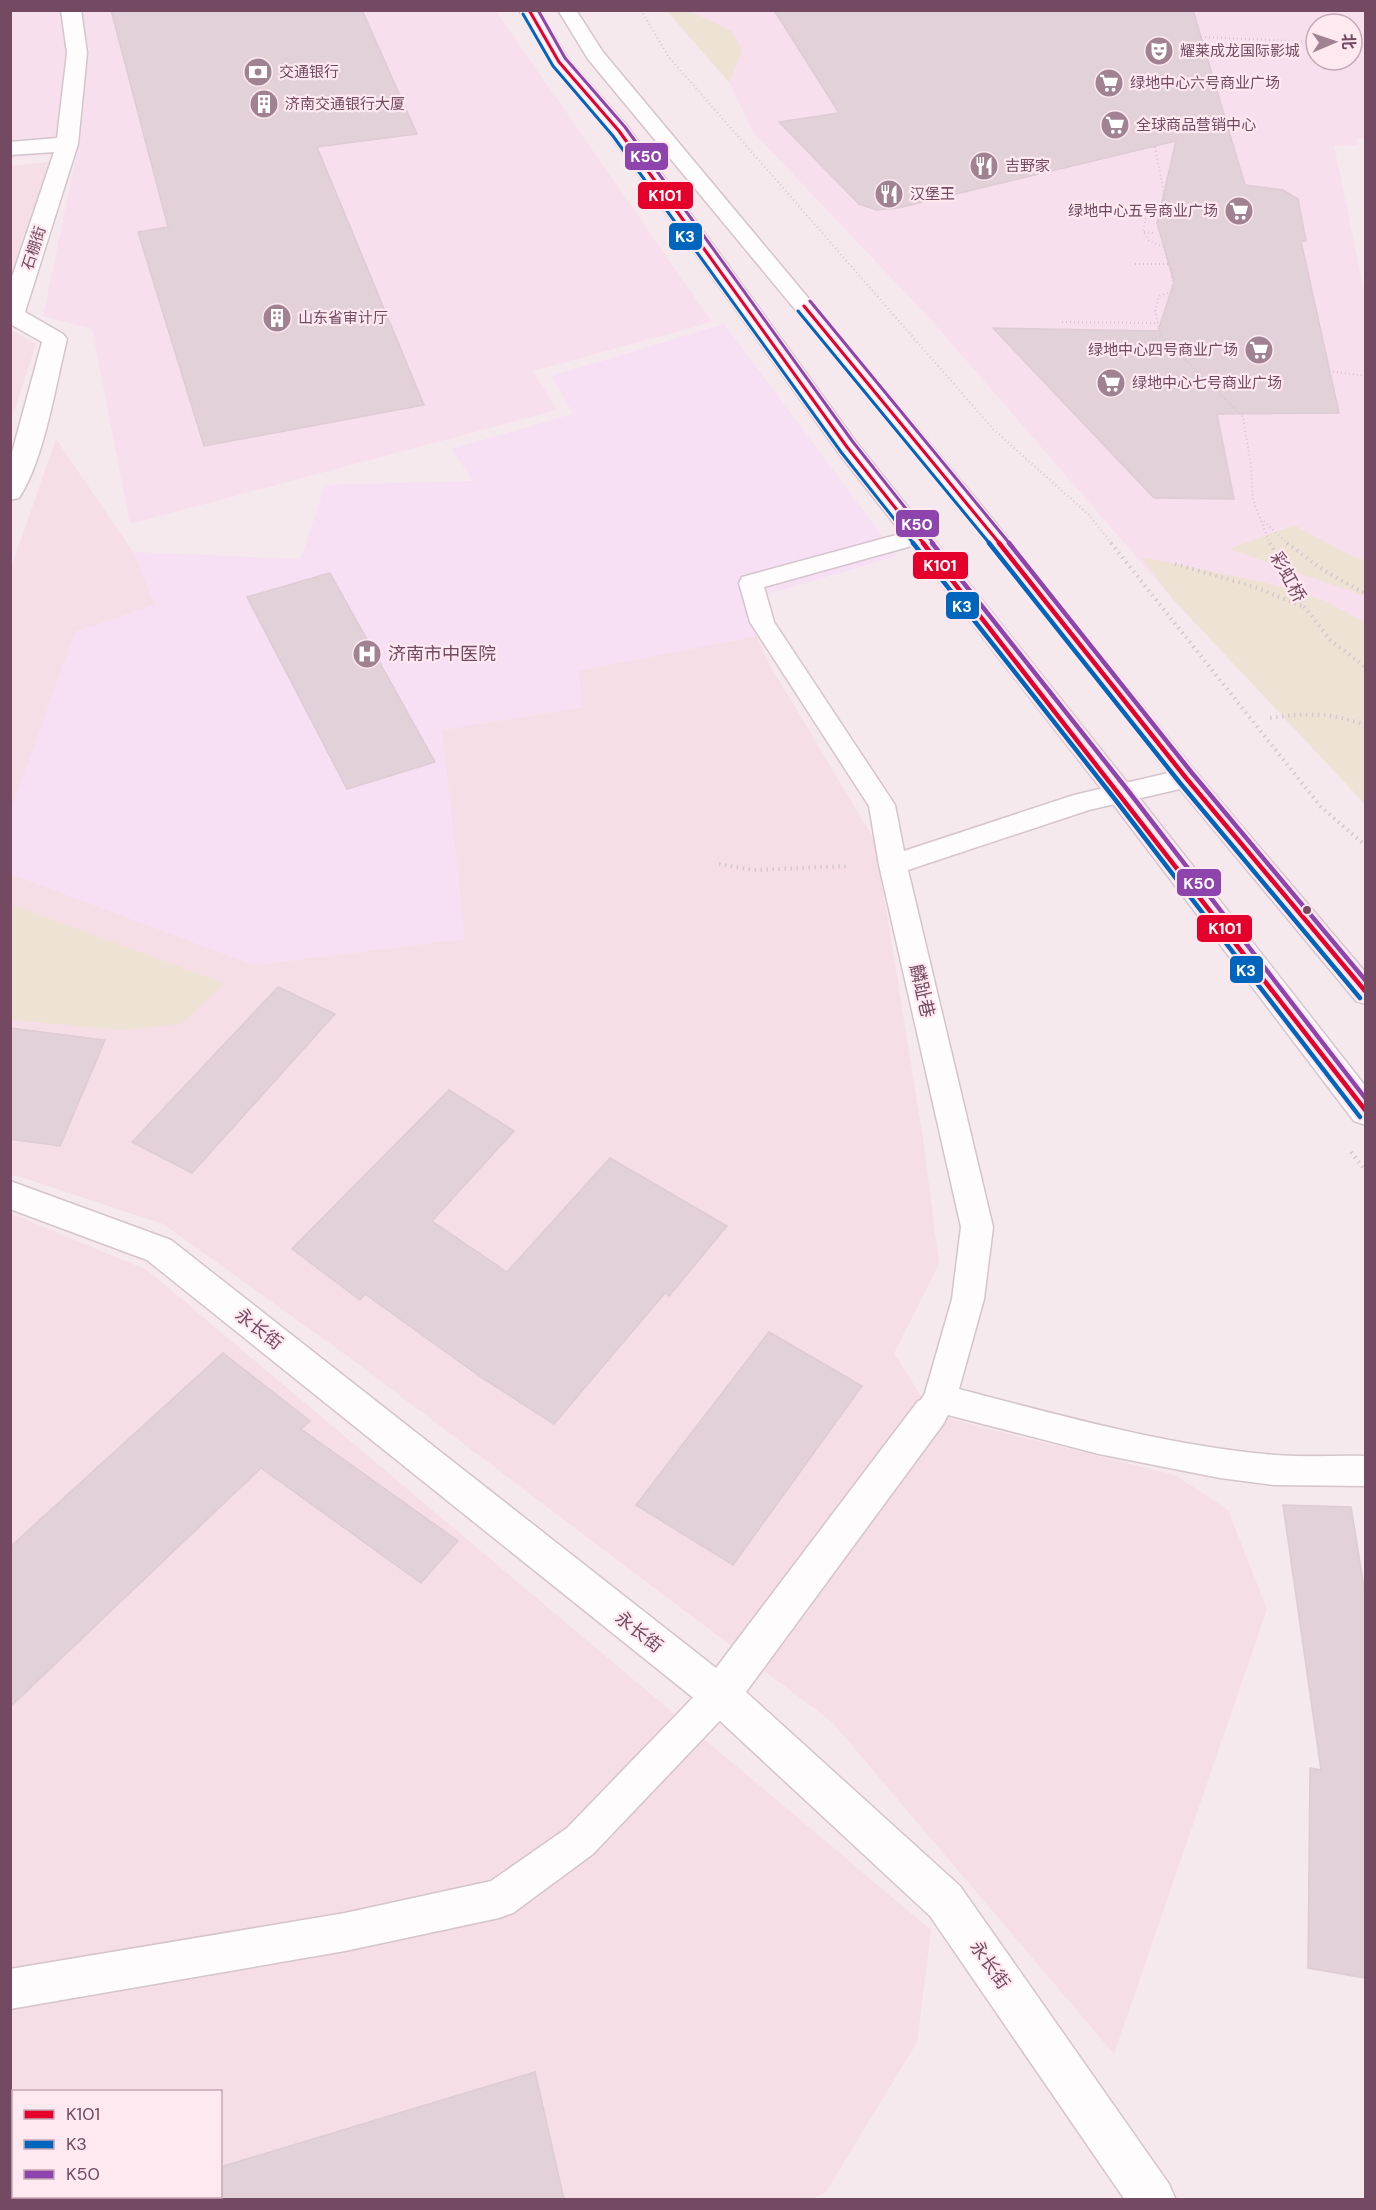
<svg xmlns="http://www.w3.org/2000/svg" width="1376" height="2210" font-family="'DM Sans','Noto Sans SC',sans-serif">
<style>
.residential{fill:#f5dee6;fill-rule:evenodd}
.commercial{fill:#f8dfee;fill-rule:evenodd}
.medical{fill:#f7dff4}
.green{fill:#eee2d5}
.building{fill:#e2d1d8;stroke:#decbd4;stroke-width:1.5}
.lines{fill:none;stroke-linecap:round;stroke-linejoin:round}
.service-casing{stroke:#d5c4cc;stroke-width:3}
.minor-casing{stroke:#d5c4cc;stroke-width:3}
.secondary-casing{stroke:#d6c5cc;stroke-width:3}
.path-far1{stroke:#d5c7ce;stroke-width:2;stroke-dasharray:1 3;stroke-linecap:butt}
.path{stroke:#d5c7ce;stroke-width:4;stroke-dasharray:1.5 4.5;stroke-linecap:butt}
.service{fill:#fefcfc;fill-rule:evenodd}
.minor{fill:#fefcfc;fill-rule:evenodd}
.secondary{fill:#fefcfc;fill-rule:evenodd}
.bus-1-far1-casing{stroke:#fee9f0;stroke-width:6}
.bus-1-casing{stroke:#fee9f0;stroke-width:9}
.bus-2-far1-casing{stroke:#fee9f0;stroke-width:6}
.bus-2-casing{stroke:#fee9f0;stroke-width:9}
.bus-3-far1-casing{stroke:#fee9f0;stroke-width:6}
.bus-3-casing{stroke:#fee9f0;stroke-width:9}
.bus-1-far1{stroke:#e4002b;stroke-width:3}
.bus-1{stroke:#e4002b;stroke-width:4.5}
.bus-2-far1{stroke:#0065bd;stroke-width:3}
.bus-2{stroke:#0065bd;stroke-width:4.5}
.bus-3-far1{stroke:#8e44ad;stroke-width:3}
.bus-3{stroke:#8e44ad;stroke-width:4.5}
.bus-dot{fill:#734a61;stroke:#fee9f0;stroke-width:2}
.labels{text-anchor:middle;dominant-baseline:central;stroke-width:4.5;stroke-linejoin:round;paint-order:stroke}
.far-poi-label{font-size:15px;fill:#734a61;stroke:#fee9f0;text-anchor:start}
.far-street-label{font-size:15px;fill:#734a61;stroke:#fee9f0}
.street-label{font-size:18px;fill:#734a61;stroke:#fee9f0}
.poi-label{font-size:18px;fill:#734a61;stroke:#fee9f0;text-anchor:start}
.line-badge{stroke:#fee9f0;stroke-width:2}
.badge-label{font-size:16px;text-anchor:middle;font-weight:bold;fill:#fff}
</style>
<rect width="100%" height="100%" fill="#f5e9ed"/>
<!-- residential -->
<g class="residential">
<polygon points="49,162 11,281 11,166"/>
<polygon points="11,330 36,344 11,421"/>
<polygon points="56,439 133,552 155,605 75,632 11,812 11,568"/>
<polygon points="756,636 771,667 875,841 923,1138 939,1264 894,1353 931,1412 980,1427 1175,1475 1228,1510 1267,1609 1114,2054 832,1722 346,1355 163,1224 18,1176 11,1176 11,874 254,965 465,939 442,730 582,707 578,671"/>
<path d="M10 1213 147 1270 931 1930 917 2042 826 2192 811 2200 11 2199ZM14 2092H220V2196H14Z"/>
</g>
<!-- commercial -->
<g class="commercial">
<polygon points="11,11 496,11 712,322 533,371 557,410 130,524 92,329 43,316 77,152 11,158"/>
<path d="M667 11H1365V139H1356L1358 145 1334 146 1365 295V804L1171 597 932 321 753 132 729 82ZM1316 24H1352V60H1316Z"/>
</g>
<!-- medical -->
<polygon class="medical" points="724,324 897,556 748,600 756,636 578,671 582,707 442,730 465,939 254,965 11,874 10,812 75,632 155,605 133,552 301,559 325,485 473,481 452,449 573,414 552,376"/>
<!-- green -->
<g class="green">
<polygon points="667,11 689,11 732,31 743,51 729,82"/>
<polygon points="1294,525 1352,556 1365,560 1365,596 1229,549"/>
<polygon points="1141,557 1263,582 1323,600 1365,622 1365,804 1171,597"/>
<polygon points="10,904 224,983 181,1024 120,1030 11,1020"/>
</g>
<!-- building -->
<g class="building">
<polygon points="111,10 362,10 417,134 317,147 424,405 204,446 138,232 168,227"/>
<polygon points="774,10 1193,10 1245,185 1283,190 1298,199 1306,241 1301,241 1339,413 1217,414 1234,499 1154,498 993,328 1158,331 1174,282 1157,223 1176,141 898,208 876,210 859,204 779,122 839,113"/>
<polygon points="330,573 435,762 347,789 247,597"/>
<polygon points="278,987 335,1014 192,1173 132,1142"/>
<polygon points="10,1028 105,1040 60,1146 10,1139"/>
<polygon points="449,1090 514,1131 432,1221 507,1272 610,1158 727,1226 669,1296 665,1293 554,1424 482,1378 365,1294 360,1300 292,1249"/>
<polygon points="769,1332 862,1386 733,1565 636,1505"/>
<polygon points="223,1353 310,1421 301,1429 458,1541 421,1583 261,1468 10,1707 10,1547"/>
<polygon points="1283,1505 1351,1507 1365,1593 1365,1978 1308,1968 1310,1768 1321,1770"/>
<polygon points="535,2072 564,2199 150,2199 149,2196 220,2196 220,2167"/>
</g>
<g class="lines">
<!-- service casing -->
<g class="service-casing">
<g id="service">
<path d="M558 10H576L603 52 986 511 1195 771 1366 973V1004L1356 1001 1180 789 1089 810 908 870 993 1227 984 1299 959 1389C1059 1415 1161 1444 1265 1454 1298 1458 1332 1455 1366 1456V1486L1274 1485 1220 1478 1099 1454 948 1415C940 1427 931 1427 919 1422L914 1412 925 1393 952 1299 961 1227 879 865 869 806 750 622 739 583 742 577 918 529 926 532 930 537 926 542 764 587 774 622 895 805 904 851 1074 795 1168 773 970 521 588 59Z"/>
<polygon points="720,1678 733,1683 738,1695 733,1707 593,1854 513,1913 499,1918 345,1951 10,2009 10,1969 345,1913 491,1881 567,1828 707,1683"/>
</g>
</g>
<!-- minor casing -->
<g class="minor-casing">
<g id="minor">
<path d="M61 10H81L87 53 78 144 25 312 63 334 67 339C56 383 44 461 19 498L10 500V460L42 342 10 324V283L54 152 10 155V142L57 138 67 53Z"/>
<polygon points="10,1181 171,1240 716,1668 918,1401 931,1396 944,1401 949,1412 944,1423 746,1692 960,1886 1169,2184 1176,2200 1125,2200 930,1916 706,1708 147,1260 10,1209"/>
</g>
</g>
<!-- secondary casing -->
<g class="secondary-casing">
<polygon id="secondary" points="519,10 539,10 568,59 627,126 856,442 1130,786 1366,1087 1366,1125 1354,1121 1110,800 838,452 611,136 552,66"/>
</g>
<!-- path-far1 -->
<g class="path-far1">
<polyline points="641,10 668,56 993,429 1089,515 1112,544"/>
<polyline points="1201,37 1316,42"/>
<polyline points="1155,147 1165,199 1146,217 1143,231 1149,241 1164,247 1172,272 1173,291 1159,296 1155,311 1161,336 1243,417 1251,465 1253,500 1270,544"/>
<polyline points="1144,232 1155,233"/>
<polyline points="1135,264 1170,264"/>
<polyline points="1062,322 1158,323"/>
<polyline points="1133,345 1161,336"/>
<polyline points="1186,361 1197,356"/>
<polyline points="1329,371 1366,376"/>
<polyline points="1264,521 1288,544"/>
</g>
<!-- path -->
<g class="path">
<polyline points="1111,543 1321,807 1366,846"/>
<polyline points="1270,543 1302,604 1331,641 1366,667"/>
<polyline points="1287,543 1323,570 1366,594"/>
<polyline points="1175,564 1255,587 1304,607"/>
<path d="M1270 718C1304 713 1334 712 1366 726"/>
<polyline points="719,864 753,870 850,866"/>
<polyline points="1351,1152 1366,1171"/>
</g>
<!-- service -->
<use href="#service" class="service"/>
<!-- minor -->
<use href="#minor" class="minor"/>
<!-- secondary -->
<use href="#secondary" class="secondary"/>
<!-- bus-1-far1 casing -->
<g class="bus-1-far1-casing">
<g id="bus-1-far1">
<polyline points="529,10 559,62 619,131 847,447 924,544"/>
<polyline points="804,306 1000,544"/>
</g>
</g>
<!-- bus-1 casing -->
<g class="bus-1-casing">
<g id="bus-1">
<polyline points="923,543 1366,1111"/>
<polyline points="999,543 1186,778 1366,992"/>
</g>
</g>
<!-- bus-2-far1 casing -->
<g class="bus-2-far1-casing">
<g id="bus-2-far1">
<polyline points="523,14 553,66 613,136 841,452 914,544"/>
<polyline points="798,311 990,544"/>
</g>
</g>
<!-- bus-2 casing -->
<g class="bus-2-casing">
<g id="bus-2">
<polyline points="913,543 1114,798 1360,1117"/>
<polyline points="989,543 1180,783 1360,998"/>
</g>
</g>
<!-- bus-3-far1 casing -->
<g class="bus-3-far1-casing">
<g id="bus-3-far1">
<polyline points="538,10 565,58 625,127 853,442 934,544"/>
<polyline points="810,301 1010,544"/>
</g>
</g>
<!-- bus-3 casing -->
<g class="bus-3-casing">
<g id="bus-3">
<polyline points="932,543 1126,788 1366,1099"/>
<polyline points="1009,543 1192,773 1366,981"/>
</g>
</g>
<!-- bus-1-far1 -->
<use href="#bus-1-far1" class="bus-1-far1"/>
<!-- bus-1 -->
<use href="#bus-1" class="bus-1"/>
<!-- bus-2-far1 -->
<use href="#bus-2-far1" class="bus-2-far1"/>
<!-- bus-2 -->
<use href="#bus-2" class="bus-2"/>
<!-- bus-3-far1 -->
<use href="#bus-3-far1" class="bus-3-far1"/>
<!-- bus-3 -->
<use href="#bus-3" class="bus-3"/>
</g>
<!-- icons -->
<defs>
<g id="theatre-disc" transform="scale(1.5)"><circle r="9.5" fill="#a08292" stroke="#fee9f0"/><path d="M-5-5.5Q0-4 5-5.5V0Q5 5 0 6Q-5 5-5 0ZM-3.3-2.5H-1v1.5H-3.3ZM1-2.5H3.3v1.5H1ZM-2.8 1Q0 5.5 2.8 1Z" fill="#fff"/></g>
<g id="bank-disc" transform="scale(1.5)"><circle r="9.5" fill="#a08292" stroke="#fee9f0"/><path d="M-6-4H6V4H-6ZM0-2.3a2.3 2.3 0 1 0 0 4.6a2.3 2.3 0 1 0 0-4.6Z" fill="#fff"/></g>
<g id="supermarket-disc" transform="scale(1.5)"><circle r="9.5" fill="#a08292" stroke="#fee9f0"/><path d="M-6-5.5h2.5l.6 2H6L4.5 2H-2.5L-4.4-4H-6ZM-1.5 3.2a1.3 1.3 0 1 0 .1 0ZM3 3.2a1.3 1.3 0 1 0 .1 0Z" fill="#fff"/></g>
<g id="building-disc" transform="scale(1.5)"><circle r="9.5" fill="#a08292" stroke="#fee9f0"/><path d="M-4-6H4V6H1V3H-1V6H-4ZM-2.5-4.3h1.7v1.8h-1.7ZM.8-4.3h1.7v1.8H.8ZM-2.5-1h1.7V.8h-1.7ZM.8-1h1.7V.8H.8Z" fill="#fff"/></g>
<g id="restaurant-disc" transform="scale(1.5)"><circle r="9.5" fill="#a08292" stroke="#fee9f0"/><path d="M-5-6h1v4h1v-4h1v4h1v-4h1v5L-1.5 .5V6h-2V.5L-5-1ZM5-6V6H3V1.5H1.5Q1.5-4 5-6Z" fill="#fff"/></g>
<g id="hospital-disc" transform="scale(1.5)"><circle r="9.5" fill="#a08292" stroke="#fee9f0"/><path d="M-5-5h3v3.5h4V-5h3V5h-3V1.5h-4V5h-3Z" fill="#fff"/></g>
</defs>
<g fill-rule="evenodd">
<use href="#theatre-disc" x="1159" y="51"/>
<use href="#bank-disc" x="258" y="72"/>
<use href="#supermarket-disc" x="1109" y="83"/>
<use href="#building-disc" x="264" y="104"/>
<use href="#supermarket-disc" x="1115" y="125"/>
<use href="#restaurant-disc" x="984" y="166"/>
<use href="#restaurant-disc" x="889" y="194"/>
<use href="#supermarket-disc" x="1239" y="211"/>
<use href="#building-disc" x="277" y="318"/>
<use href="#supermarket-disc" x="1259" y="350"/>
<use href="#supermarket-disc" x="1111" y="383"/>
<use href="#hospital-disc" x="367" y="654"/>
</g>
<!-- markers -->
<circle class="bus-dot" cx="1307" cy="910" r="5"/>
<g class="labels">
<!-- far-poi labels -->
<g class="far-poi-label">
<text x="1180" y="51">耀莱成龙国际影城</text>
<text x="279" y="72">交通银行</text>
<text x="1130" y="83">绿地中心六号商业广场</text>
<text x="285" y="104">济南交通银行大厦</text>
<text x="1136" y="125">全球商品营销中心</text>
<text x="1005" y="166">吉野家</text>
<text x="910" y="194">汉堡王</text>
<text x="1218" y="211" text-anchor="end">绿地中心五号商业广场</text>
<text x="298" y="318">山东省审计厅</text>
<text x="1238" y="350" text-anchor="end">绿地中心四号商业广场</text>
<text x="1132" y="383">绿地中心七号商业广场</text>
</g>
<!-- far-street labels -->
<g class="far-street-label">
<text transform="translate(34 248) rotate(-72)">石棚街</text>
</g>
<!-- street labels -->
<g class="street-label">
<text transform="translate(1288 577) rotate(61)">彩虹桥</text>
<text transform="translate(922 991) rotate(77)">麟趾巷</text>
<text transform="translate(259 1329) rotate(38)">永长街</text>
<text transform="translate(639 1632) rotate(38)">永长街</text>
<text transform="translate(990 1965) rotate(55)">永长街</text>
</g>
<!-- poi labels -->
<g class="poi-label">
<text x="388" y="654">济南市中医院</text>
</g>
</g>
<g class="line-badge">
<rect x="624" y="142" width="45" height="29" rx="6" fill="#8e44ad"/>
<rect x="637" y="181" width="57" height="29" rx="6" fill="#e4002b"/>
<rect x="668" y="222" width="35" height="29" rx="6" fill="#0065bd"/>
<rect x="895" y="509" width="45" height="29" rx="6" fill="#8e44ad"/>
<rect x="912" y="551" width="57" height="29" rx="6" fill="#e4002b"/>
<rect x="945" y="591" width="35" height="29" rx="6" fill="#0065bd"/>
<rect x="1176" y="868" width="46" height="29" rx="6" fill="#8e44ad"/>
<rect x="1196" y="914" width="57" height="29" rx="6" fill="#e4002b"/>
<rect x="1229" y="955" width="35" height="29" rx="6" fill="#0065bd"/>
</g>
<g class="badge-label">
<text x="646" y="162">K50</text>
<text x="665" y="201">K101</text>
<text x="685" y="242">K3</text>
<text x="917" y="530">K50</text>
<text x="940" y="571">K101</text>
<text x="962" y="612">K3</text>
<text x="1199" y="889">K50</text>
<text x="1225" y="934">K101</text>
<text x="1246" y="976">K3</text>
</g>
<!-- border -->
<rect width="1376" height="2210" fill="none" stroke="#734a61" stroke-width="24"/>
<!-- legend -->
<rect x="12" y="2090" width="210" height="108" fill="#fee9f0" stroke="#c6a9b7" stroke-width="1.5"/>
<rect x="24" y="2110" width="30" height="9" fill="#e4002b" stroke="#c6a9b7" stroke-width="1.5"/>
<text x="66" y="2120" font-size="18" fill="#734a61">K101</text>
<rect x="24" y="2140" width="30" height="9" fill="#0065bd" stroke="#c6a9b7" stroke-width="1.5"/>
<text x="66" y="2150" font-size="18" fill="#734a61">K3</text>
<rect x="24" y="2170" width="30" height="9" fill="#8e44ad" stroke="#c6a9b7" stroke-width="1.5"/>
<text x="66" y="2180" font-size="18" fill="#734a61">K50</text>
<!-- north arrow -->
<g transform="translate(1334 42) rotate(88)"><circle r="28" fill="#fee9f0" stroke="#c6a9b7" stroke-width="1.5"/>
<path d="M0-4.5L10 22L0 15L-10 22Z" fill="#a08292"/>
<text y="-9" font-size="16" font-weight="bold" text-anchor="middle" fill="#734a61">北</text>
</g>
</svg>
